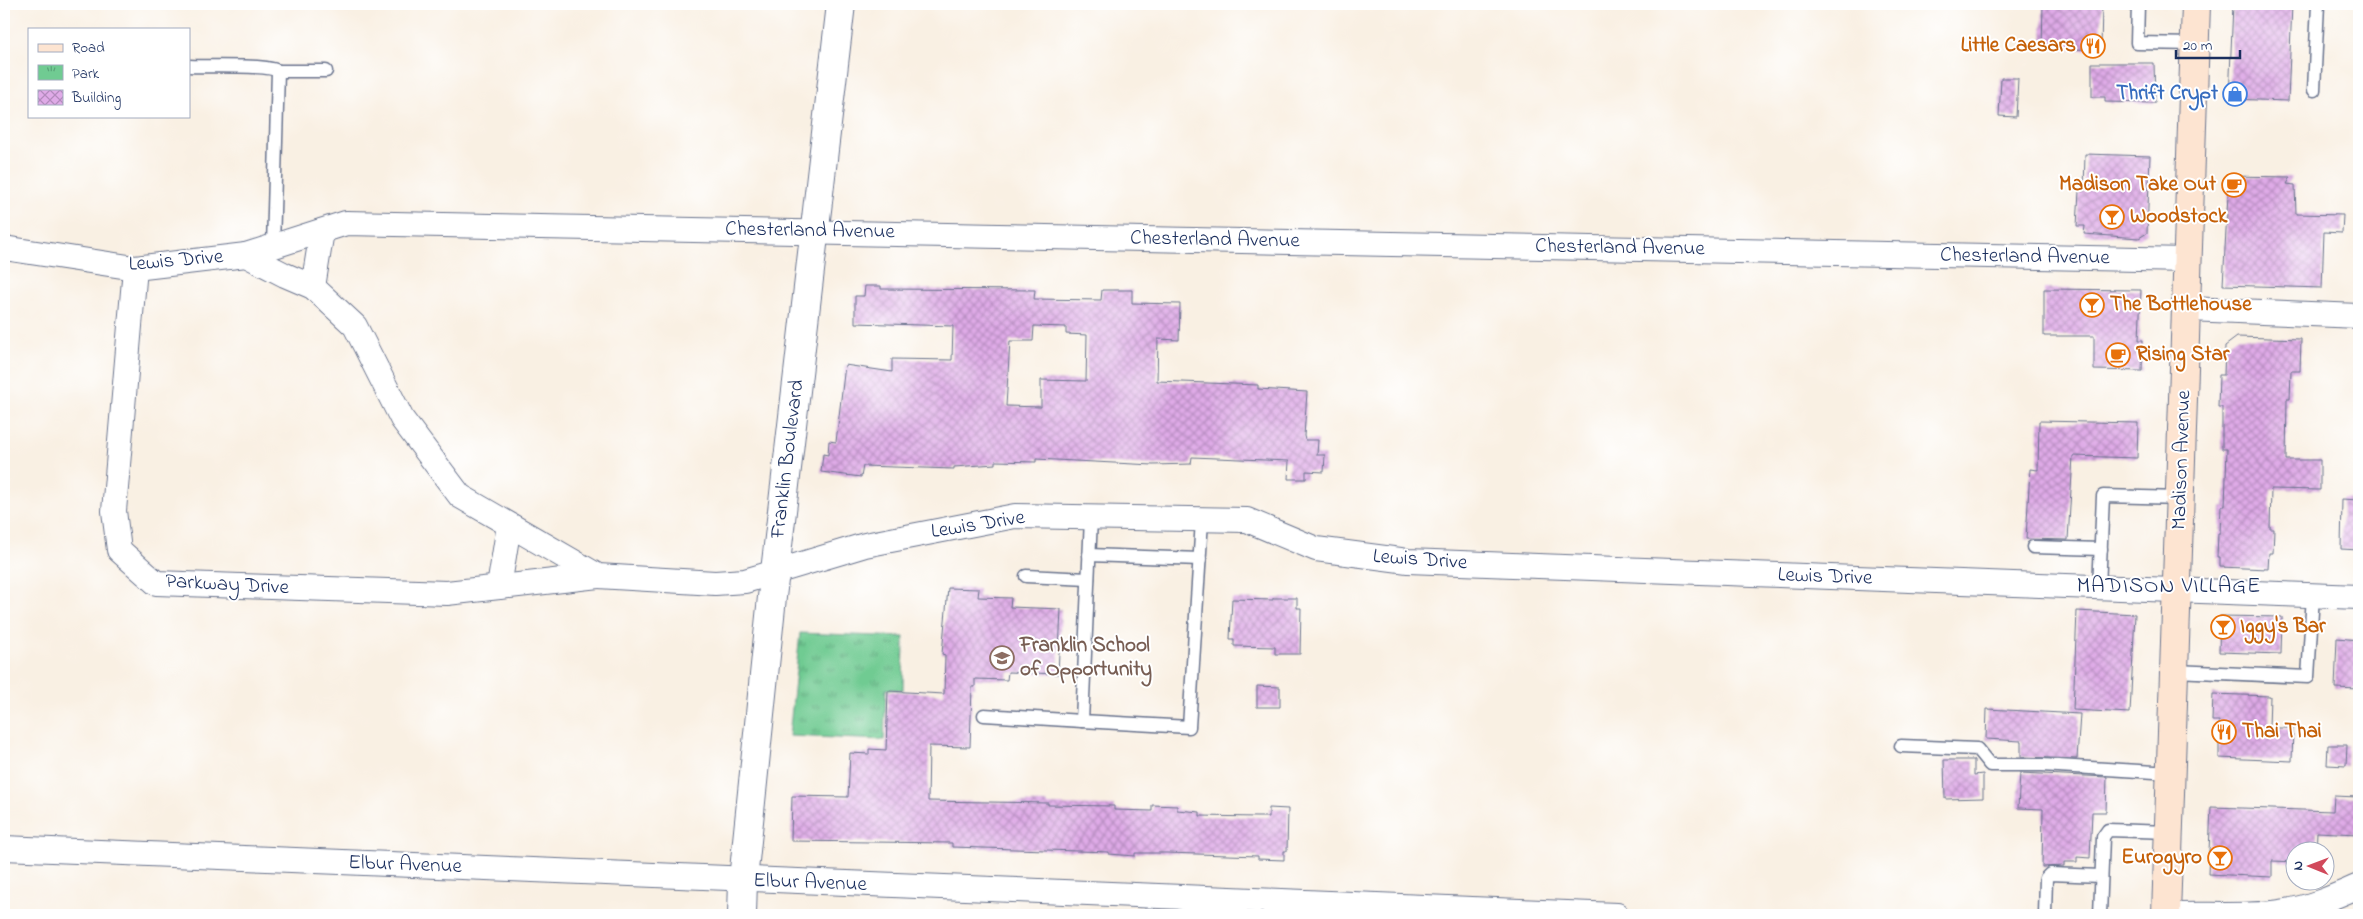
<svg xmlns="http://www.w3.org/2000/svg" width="2363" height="919" font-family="'Indie Flower',sans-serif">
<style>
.park{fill:url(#park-tufts);stroke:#467d78}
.building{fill:url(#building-cross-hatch);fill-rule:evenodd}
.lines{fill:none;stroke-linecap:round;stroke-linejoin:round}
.service-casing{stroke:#69738d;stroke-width:15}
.minor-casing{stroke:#69738d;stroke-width:26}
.tertiary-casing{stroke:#69738d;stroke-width:30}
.secondary-casing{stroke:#69738d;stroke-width:30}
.service{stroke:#fff;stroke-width:12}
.minor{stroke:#fff;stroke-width:24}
.tertiary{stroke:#fff;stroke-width:28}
.secondary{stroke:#fde4d1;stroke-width:28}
.labels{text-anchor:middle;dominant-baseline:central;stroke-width:4;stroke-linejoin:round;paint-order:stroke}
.food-label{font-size:21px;font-weight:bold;fill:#c56008;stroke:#fff;text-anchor:start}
.shop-label{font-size:21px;font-weight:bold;fill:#366cbe;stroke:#fff;text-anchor:end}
.street-label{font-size:21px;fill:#1b2f5e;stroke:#fff}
.education-label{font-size:21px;font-weight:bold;fill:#785e54;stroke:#fff;text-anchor:start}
.neighbourhood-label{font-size:22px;letter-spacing:1px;fill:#1b2f5e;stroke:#fff}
</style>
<defs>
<pattern id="park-tufts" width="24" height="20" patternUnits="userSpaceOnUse" patternTransform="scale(1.25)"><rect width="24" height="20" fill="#70cb92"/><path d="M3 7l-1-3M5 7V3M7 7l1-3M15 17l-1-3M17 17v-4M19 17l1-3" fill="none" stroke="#5ba57a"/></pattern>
<pattern id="building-cross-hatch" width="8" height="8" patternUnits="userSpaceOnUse" patternTransform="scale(1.25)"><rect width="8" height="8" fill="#dfaae7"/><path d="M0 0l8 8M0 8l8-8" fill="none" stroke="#b48bbe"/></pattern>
</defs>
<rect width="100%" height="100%" fill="#fff"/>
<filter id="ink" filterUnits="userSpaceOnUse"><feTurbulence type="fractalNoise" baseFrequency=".02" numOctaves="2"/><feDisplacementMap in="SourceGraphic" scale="10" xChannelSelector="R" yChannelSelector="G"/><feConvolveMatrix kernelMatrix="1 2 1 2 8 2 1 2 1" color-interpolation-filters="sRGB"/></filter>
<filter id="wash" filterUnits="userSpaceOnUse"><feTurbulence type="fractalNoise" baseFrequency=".0096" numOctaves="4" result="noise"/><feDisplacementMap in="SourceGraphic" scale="20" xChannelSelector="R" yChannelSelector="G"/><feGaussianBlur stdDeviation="1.12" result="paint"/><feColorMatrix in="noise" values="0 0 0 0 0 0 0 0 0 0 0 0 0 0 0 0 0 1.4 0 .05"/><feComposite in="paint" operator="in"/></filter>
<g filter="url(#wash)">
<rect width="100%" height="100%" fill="#f9f0e3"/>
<!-- park -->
<polygon class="park" points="800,633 904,637 903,690 886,689 884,740 789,736"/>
<g id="blocks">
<!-- building -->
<g class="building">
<polygon points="2043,4 2102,4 2101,50 2042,48"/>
<polygon points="2233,4 2292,4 2288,101 2229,99"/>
<polygon points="2092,63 2154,63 2155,103 2105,102 2105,97 2092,97"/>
<polygon points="2001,78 2018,78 2016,117 1999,116"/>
<polygon points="2085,154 2150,156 2147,233 2139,238 2084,234 2085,226 2077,226 2079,191 2084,191"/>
<polygon points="2229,176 2291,177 2287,184 2295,185 2296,214 2343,215 2342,233 2324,232 2322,288 2223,285"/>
<path d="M865 286H881V289L1035 290 1034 299 1101 300 1102 290H1132V303L1180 304 1179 340 1158 339 1157 381 1258 385V389L1307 392 1304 436 1305 440H1318L1317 455H1325L1324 472 1306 471V479H1288L1289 461 1192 457 1191 464 1153 465 1036 459V462L995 461V464L954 467V469L863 466 861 477 821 472 823 454 828 455 829 441 836 442 845 365 892 372V359L952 360 953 326 855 323V296H864ZM1034 326 1066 327V334L1087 335 1086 381 1041 380V407L1006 406 1010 341H1033Z"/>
<polygon points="2044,289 2141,290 2139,340 2143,340 2142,371 2094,370 2094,336 2044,336"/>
<polygon points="2237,337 2301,339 2300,371 2291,371 2290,399 2287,399 2286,460 2320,460 2320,490 2271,489 2270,529 2274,529 2273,553 2269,553 2268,569 2220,567 2220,557 2217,557 2218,533 2220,533 2221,506 2225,506 2227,449 2222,449 2222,407 2218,407 2219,375 2224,375 2225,346"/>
<polygon points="2039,421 2138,423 2137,458 2073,456 2068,540 2026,539 2030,469 2038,470"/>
<polygon points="2342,499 2359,500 2359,550 2341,549"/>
<polygon points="948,588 979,589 978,597 1011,598 1010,607 1061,609 1058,674 1008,672 1007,680 975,679 975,687 972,687 970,747 929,746 928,801 1048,803 1048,805 1114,806 1114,810 1152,811 1152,805 1177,806 1177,810 1200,812 1200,816 1257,817 1269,817 1269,808 1288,809 1287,851 1284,851 1284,860 1258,859 1258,856 1167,853 1135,853 1135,856 1109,854 1109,852 952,847 952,843 791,841 792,796 848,797 850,753 869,754 869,749 886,750 888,691 944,694 945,655 942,654"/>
<polygon points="1273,598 1297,598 1297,608 1301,608 1300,654 1275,654 1275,647 1234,646 1234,639 1230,639 1232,599 1273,600"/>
<polygon points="2077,611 2135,614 2130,713 2073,710"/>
<polygon points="2220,616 2282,617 2281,654 2219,652"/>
<polygon points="2337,638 2359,640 2359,689 2335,688"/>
<polygon points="1257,686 1280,687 1280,707 1257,707"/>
<polygon points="2213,694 2270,696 2269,728 2293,728 2292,761 2219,758 2219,721 2212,721"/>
<polygon points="1987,709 2080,714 2077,759 2021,757 2021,741 1986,739"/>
<polygon points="2328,745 2347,745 2346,766 2327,765"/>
<polygon points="1944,760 1974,760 1974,775 1983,774 1983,798 1945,799"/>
<polygon points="2020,773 2107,777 2106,812 2092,812 2090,858 2077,857 2077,862 2064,862 2064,866 2042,867 2043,809 2018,808"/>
<polygon points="2334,796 2358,797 2358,834 2317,832 2316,852 2296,852 2296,862 2272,861 2272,877 2208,874 2211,807 2333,811"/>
</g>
</g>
</g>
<g filter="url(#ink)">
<use href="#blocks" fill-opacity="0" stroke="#69738d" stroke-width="1"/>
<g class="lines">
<!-- service casing -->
<g class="service-casing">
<g id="service">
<polyline points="2138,4 2137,43 2195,44"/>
<path d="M189 66C205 67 268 64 278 71L273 246"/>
<polyline points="278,71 326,71"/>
<polyline points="2314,90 2318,4"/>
<polyline points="1091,518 1082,721 1189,727 1202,520"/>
<polyline points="2033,547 2101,549"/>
<polyline points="1089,555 1200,559"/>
<polyline points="1026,576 1088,579"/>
<polyline points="2099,588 2103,496 2181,498"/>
<polyline points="2175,671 2308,677 2313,595"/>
<polyline points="984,715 1082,721"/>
<polyline points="1901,746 1977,749 1990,765 2042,765 2171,773"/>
<polyline points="2045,915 2046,878 2050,874 2101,876"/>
<polyline points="2100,915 2103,837 2108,830 2169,832"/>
</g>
</g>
<!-- minor casing -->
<g class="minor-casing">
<g id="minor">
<polyline points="4,248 135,268 246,255 285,275 313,287 355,326 402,419 460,496 598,576 715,583 745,581 865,545 1015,516 1247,520 1316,549 1408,561 2359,597"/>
<polyline points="246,255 346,223 2188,260"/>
<polyline points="135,268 114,511 119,550 156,583 447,593 598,576"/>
<polyline points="313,287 322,231"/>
<polyline points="2187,309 2359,316"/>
<polyline points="499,587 509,525"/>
<polyline points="4,848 1617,915"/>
<path d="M2178 915C2214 914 2251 917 2286 911 2312 907 2335 896 2359 886"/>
</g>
</g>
<!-- tertiary casing -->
<g class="tertiary-casing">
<polyline id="tertiary" points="742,915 743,880 772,597 841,4"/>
</g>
<!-- secondary casing -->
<g class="secondary-casing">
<polyline id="secondary" points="2166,915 2196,4"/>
</g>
<!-- service -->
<use href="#service" class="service"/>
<!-- minor -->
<use href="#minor" class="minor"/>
<!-- tertiary -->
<use href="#tertiary" class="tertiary"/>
<!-- secondary -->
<use href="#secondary" class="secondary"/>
</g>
</g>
<!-- icons -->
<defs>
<g id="restaurant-ring" transform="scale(1.25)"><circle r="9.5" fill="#fff" stroke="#e8710a" stroke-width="1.5"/><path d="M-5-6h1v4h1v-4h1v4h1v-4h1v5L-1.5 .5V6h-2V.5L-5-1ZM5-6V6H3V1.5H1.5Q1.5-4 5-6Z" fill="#e8710a"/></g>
<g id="shop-ring" transform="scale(1.25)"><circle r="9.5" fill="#fff" stroke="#3f7fe0" stroke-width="1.5"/><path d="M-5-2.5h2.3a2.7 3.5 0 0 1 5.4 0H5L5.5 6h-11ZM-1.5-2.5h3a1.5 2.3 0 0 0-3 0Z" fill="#3f7fe0"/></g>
<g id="cafe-ring" transform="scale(1.25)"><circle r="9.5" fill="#fff" stroke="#e8710a" stroke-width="1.5"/><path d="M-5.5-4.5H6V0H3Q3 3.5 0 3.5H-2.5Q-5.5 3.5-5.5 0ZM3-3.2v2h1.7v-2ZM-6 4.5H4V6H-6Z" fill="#e8710a"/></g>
<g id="bar-ring" transform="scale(1.25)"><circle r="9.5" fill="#fff" stroke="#e8710a" stroke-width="1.5"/><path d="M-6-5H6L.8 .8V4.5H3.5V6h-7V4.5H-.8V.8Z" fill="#e8710a"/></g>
<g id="school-ring" transform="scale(1.25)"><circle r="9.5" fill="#fff" stroke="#8d6e63" stroke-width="1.5"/><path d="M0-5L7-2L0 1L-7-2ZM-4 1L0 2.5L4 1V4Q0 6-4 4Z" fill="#8d6e63"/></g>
</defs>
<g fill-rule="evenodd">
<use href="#restaurant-ring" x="2093" y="46"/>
<use href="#shop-ring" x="2235" y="94"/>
<use href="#cafe-ring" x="2234" y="185"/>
<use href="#bar-ring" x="2112" y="217"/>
<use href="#bar-ring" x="2092" y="305"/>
<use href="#cafe-ring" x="2118" y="355"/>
<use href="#bar-ring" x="2223" y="627"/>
<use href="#school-ring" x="1002" y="658"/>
<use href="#restaurant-ring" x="2224" y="732"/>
<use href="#bar-ring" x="2220" y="858"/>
</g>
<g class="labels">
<!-- food labels -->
<g class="food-label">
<text x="2076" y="46" text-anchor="end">Little Caesars</text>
<text x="2216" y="185" text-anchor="end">Madison Take Out</text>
<text x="2130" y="217">Woodstock</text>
<text x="2110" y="305">The Bottlehouse</text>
<text x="2136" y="355">Rising Star</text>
<text x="2240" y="627">Iggy's Bar</text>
<text x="2242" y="732">Thai Thai</text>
<text x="2202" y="858" text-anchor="end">Eurogyro</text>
</g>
<!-- shop labels -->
<g class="shop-label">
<text x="2218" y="94">Thrift Crypt</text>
</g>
<!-- street labels -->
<g class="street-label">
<text transform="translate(810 231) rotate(1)">Chesterland Avenue</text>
<text transform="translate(1215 240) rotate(1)">Chesterland Avenue</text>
<text transform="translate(1620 248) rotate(1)">Chesterland Avenue</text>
<text transform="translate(2025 257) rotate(1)">Chesterland Avenue</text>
<text transform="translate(176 261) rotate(-5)">Lewis Drive</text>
<text transform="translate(788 459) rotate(-83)">Franklin Boulevard</text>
<text transform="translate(2182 460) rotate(-88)">Madison Avenue</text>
<text transform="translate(978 525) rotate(-9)">Lewis Drive</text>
<text transform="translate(1420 560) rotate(4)">Lewis Drive</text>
<text transform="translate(1825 577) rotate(2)">Lewis Drive</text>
<text transform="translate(227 585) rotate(3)">Parkway Drive</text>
<text transform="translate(405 865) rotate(2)">Elbur Avenue</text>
<text transform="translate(810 883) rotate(2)">Elbur Avenue</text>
</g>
<!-- education labels -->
<g class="education-label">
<text x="1020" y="646">Franklin School<tspan x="1020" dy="24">of Opportunity</tspan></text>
</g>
<!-- neighbourhood labels -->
<g class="neighbourhood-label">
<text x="2169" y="587">MADISON VILLAGE</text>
</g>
</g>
<!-- margin -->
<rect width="2363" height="919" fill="none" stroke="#fff" stroke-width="20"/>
<!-- legend -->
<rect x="28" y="28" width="162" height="90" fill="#ffffff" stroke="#a4acbf"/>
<rect x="38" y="44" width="25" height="8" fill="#fde4d1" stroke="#a4acbf"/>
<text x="72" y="52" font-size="15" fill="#1b2f5e">Road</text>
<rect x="38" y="65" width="25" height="15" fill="url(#park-tufts)" stroke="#a4acbf"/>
<text x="72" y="78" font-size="15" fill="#1b2f5e">Park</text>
<rect x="38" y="90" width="25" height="15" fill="url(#building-cross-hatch)" stroke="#a4acbf"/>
<text x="72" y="102" font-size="15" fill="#1b2f5e">Building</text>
<!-- north arrow -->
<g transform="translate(2310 866) rotate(271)"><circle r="24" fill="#ffffff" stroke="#a4acbf"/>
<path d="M0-4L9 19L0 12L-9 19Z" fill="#d1495b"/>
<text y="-8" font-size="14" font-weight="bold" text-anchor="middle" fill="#1b2f5e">N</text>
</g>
<!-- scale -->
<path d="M2176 50v8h64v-8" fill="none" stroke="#1b2f5e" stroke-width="2.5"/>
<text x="2183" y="50" font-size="15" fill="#1b2f5e" stroke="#ffffff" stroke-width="4" paint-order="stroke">20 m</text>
</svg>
